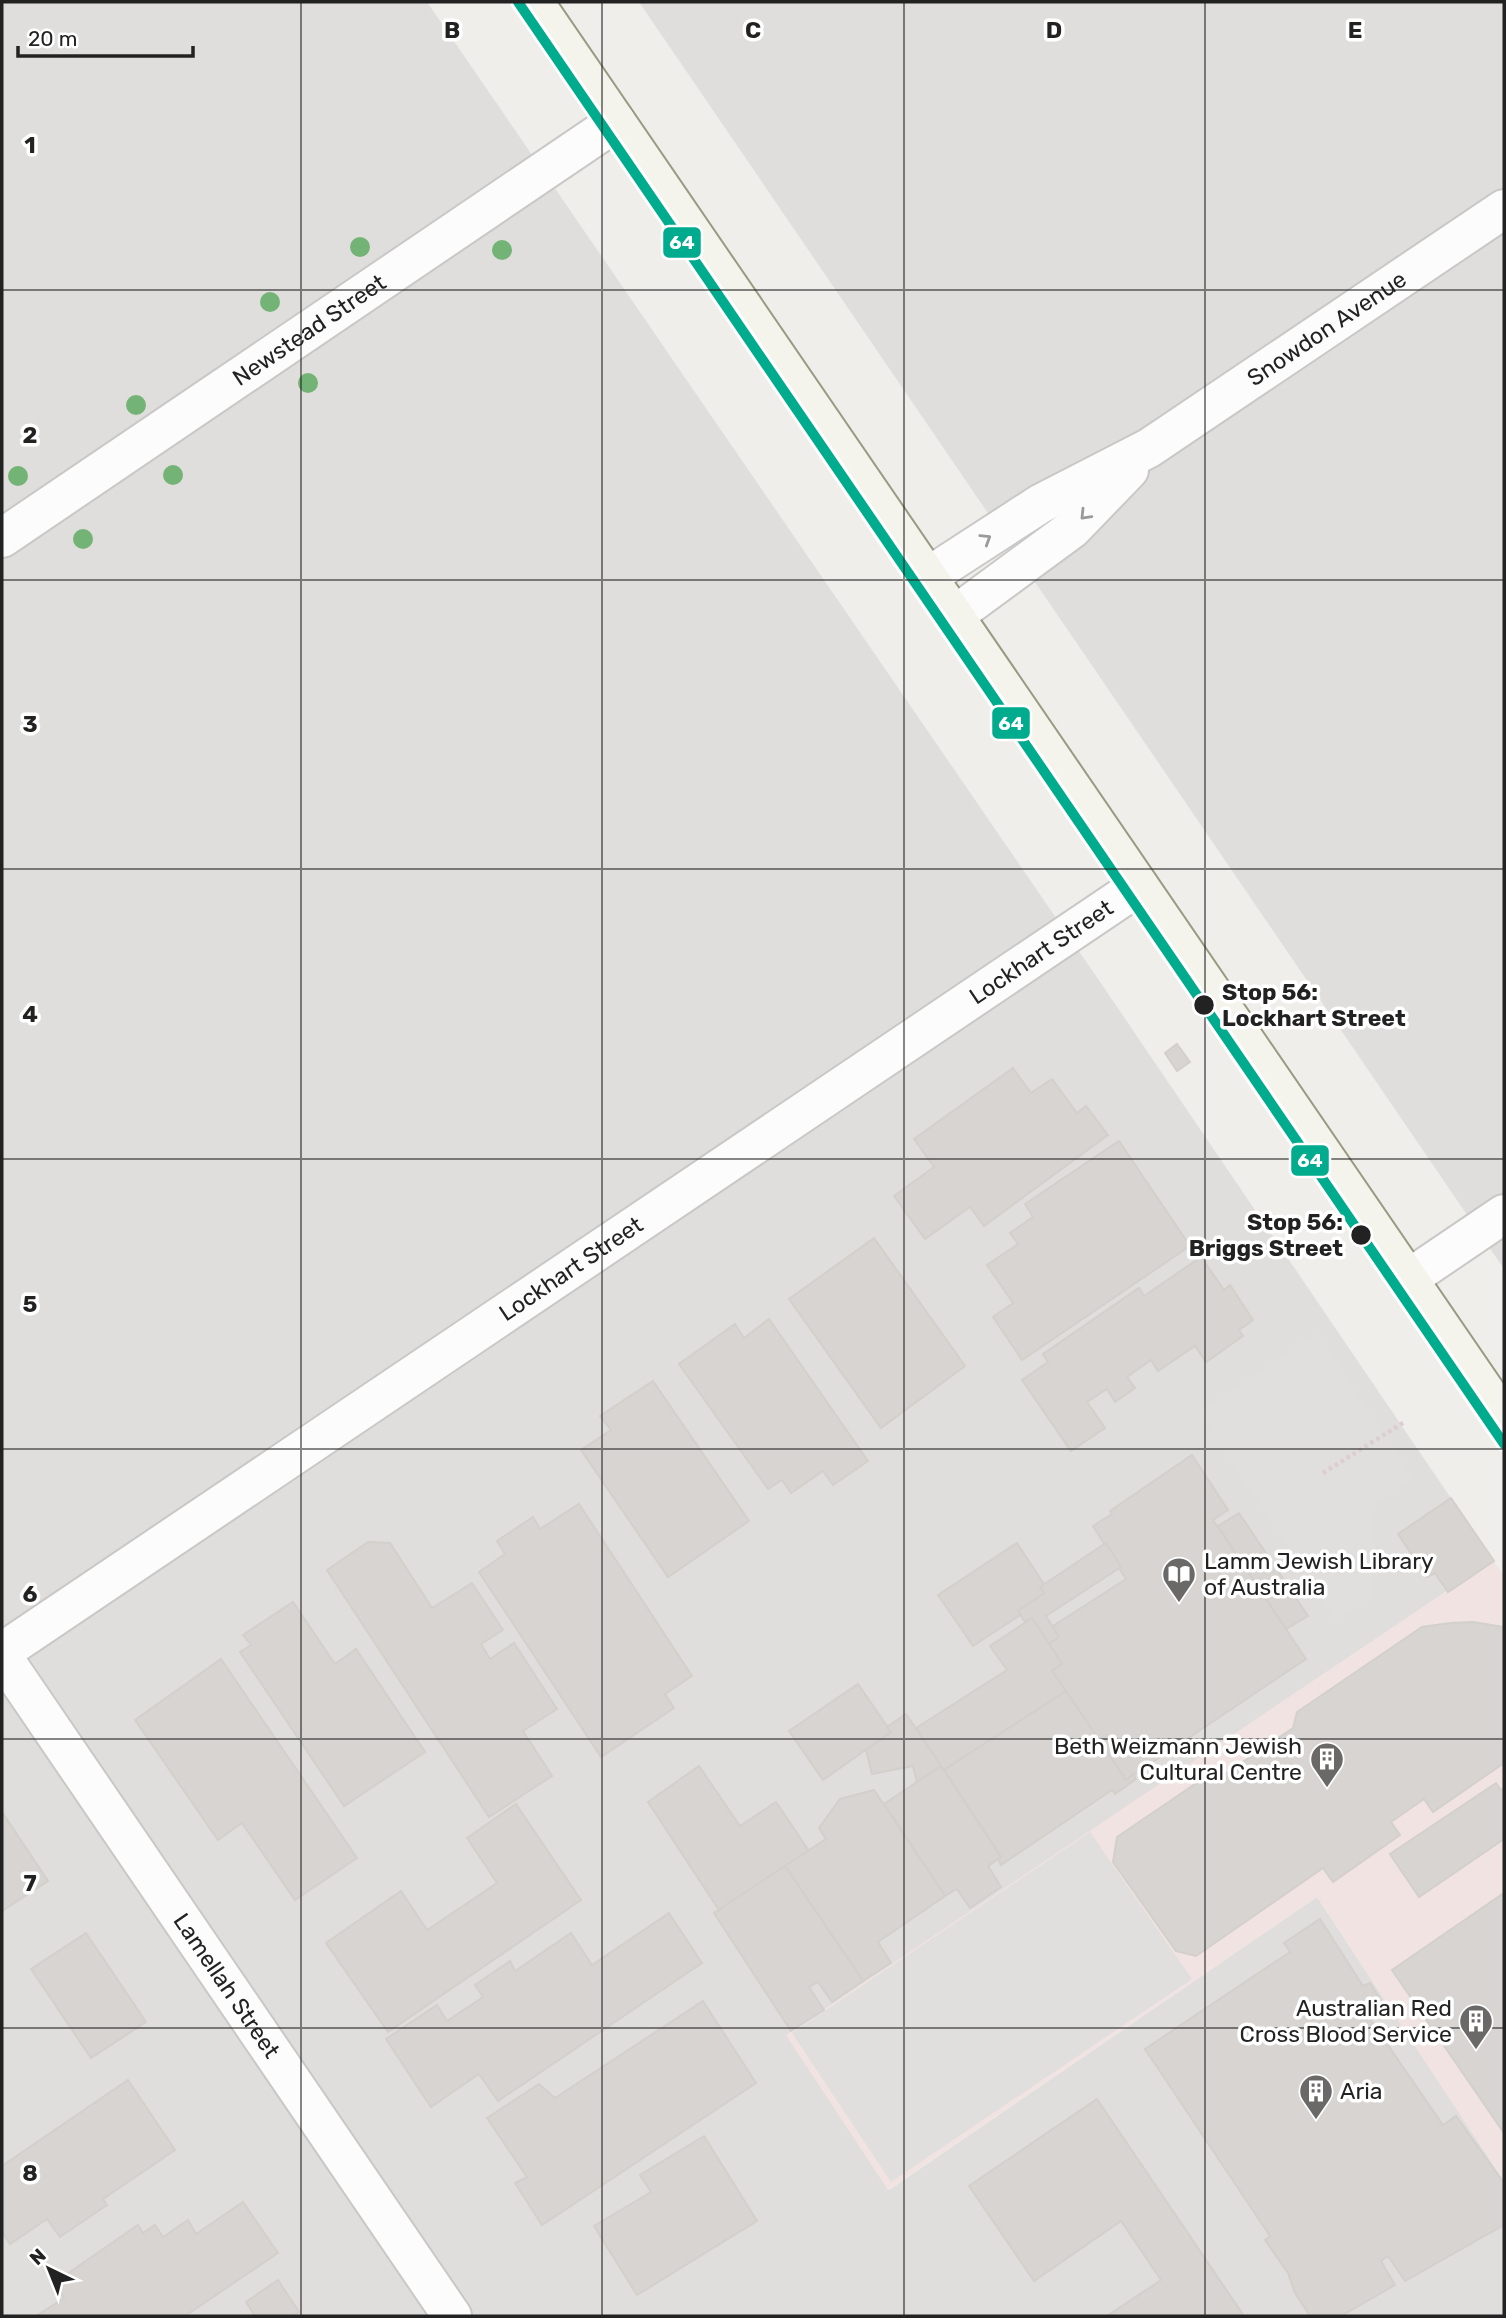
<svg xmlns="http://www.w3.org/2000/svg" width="1506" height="2318" font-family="Rubik,sans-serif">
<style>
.residential{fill:#dfdedc}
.commercial{fill:#f1e3e1}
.parking{fill:#e0dfde}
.building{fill:#d7d4d2;stroke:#d3d0cc;stroke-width:2}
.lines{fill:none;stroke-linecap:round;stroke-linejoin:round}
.minor-casing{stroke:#c9c8c7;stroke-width:42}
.secondary-casing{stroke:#999a82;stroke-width:42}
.path{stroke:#dccecd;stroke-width:4.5;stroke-dasharray:3.5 3.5;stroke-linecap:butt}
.minor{stroke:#fdfcfc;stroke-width:38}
.secondary{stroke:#f4f4ed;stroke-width:38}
.tram-1-casing{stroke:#fff;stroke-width:16}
.tram-1{stroke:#00ab8e;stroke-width:10}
.tree{fill:#73b476}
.oneway{stroke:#9a9a9a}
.grid{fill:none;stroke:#222;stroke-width:2;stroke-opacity:0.55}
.stop-dot{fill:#222;stroke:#fff;stroke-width:2.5}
.labels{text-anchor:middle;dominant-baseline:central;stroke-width:7;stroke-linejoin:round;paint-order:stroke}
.street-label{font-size:23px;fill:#222;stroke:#fff}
.stop-label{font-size:23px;font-weight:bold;fill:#222;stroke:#fff;text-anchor:start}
.poi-label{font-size:23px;fill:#222;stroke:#fff;text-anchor:start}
.grid-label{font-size:23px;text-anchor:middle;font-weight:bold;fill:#222;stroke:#fff;stroke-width:7;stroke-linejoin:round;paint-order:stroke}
.line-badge{stroke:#fff;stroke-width:2.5}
.badge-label{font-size:19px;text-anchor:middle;font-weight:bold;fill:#fff}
</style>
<rect width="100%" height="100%" fill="#f0eeeb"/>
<!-- residential -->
<g class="residential">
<polygon points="2,2 427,2 1096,976 1493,1560 787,2036 889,2190 1317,1897 1504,2181 1504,2316 2,2316"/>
<polygon points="639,2 1504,2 1504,1269"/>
</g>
<!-- commercial -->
<polygon class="commercial" points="1493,1560 1504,1576 1504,2181 1317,1897 888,2190 786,2035"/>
<!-- parking -->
<g class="parking">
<polygon points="1317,1333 1413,1478 1375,1503 1373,1596 1336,1620 1199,1412"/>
<polygon points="1090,1832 1192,1979 891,2182 792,2033"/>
</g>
<!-- building -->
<g class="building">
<polygon points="1177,1044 1190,1062 1177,1071 1165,1053"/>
<polygon points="1013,1068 1031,1093 1052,1079 1077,1113 1086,1106 1108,1135 984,1226 970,1207 925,1239 894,1196 934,1167 914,1139"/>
<polygon points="1119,1141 1190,1246 1022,1360 993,1317 1013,1303 987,1265 1018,1244 1010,1233 1033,1217 1025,1204"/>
<polygon points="874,1238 965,1366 881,1428 789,1299"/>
<polygon points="1201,1257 1224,1290 1230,1285 1253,1320 1239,1330 1243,1336 1206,1362 1195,1346 1158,1371 1151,1360 1127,1377 1135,1388 1115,1402 1107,1389 1087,1402 1105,1428 1071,1451 1022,1380 1048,1362 1043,1354 1139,1288 1144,1296"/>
<polygon points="769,1319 868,1461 833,1485 823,1471 791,1493 782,1480 768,1489 679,1364 735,1324 744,1338"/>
<polygon points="653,1381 749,1521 668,1577 581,1450 611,1430 600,1416"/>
<polygon points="1192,1455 1228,1510 1213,1520 1306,1659 1126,1780 1052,1671 1062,1664 1042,1633 1126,1579 1093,1526 1112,1514 1110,1511"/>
<polygon points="1451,1498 1494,1561 1448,1592 1435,1573 1427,1577 1398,1534"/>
<polygon points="579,1504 692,1676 665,1694 674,1708 601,1757 479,1572 505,1554 497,1541 533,1517 540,1529"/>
<polygon points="1239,1513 1308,1616 1286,1629 1218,1526"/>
<polygon points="368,1542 390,1543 432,1608 472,1583 503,1630 481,1644 490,1659 514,1643 557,1709 523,1731 552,1776 489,1817 327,1570"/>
<polygon points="1017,1543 1051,1595 973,1646 938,1595"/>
<polygon points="1106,1543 1121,1567 1046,1616 1059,1637 1049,1644 1032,1618 1025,1622 1018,1611 1044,1593 1040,1587"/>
<polygon points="293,1602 335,1664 356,1649 425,1752 344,1806 240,1652 251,1645 243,1635"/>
<polygon points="1032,1618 1062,1664 1052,1671 1066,1691 944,1770 916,1728 1007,1670 990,1646"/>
<polygon points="1473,1622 1504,1627 1504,1763 1433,1812 1424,1799 1391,1822 1400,1835 1333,1882 1323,1868 1196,1956 1176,1951 1113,1862 1117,1837 1204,1778 1219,1778 1293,1728 1297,1712 1422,1627 1450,1623"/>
<polygon points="221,1659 357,1858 295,1900 242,1823 218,1840 135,1720"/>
<polygon points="858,1684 891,1732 823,1780 789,1731"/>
<polygon points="1066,1691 1126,1780 1133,1774 1136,1779 1115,1794 1112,1790 1001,1865 998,1859 1001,1857 944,1770"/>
<polygon points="906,1714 941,1766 917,1782 913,1766 872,1774 866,1750 891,1732 887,1727"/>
<polygon points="699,1766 740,1826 776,1802 809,1851 719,1910 648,1802"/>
<polygon points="941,1766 1001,1857 988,1866 1001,1887 970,1908 957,1889 945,1896 884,1804"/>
<polygon points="1496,1783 1501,1790 1504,1788 1504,1839 1419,1897 1390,1854"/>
<polygon points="874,1790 945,1896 878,1942 891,1963 863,1981 785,1866 826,1839 819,1828 840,1799"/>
<polygon points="516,1804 581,1900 388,2032 326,1943 401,1891 427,1930 497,1883 467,1838"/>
<polygon points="2,1812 48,1881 2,1911"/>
<polygon points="785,1866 863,1981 832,2002 818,1982 809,1987 824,2010 791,2031 714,1913"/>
<polygon points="1504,1893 1504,2133 1392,1970"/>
<polygon points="669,1913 702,1963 498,2101 479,2074 431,2107 386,2039 437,2005 447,2021 483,1997 475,1985 510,1961 515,1971 571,1933 592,1965"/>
<polygon points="1320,1919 1363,1986 1370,1983 1382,2002 1365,2012 1443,2125 1456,2116 1504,2183 1504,2225 1405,2281 1388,2256 1381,2261 1395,2285 1341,2316 1310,2316 1295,2293 1288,2273 1265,2240 1270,2236 1145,2049 1290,1952 1284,1943"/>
<polygon points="86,1933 146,2022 91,2058 31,1969"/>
<polygon points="703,2001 756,2083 542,2225 515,2183 527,2177 487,2118 539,2084 555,2098"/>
<polygon points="128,2080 175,2150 103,2199 107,2205 60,2237 47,2219 10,2244 2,2232 2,2166"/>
<polygon points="1097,2099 1244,2316 1107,2316 1161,2280 1121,2221 1034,2281 969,2186"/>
<polygon points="704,2136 757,2221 637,2295 594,2226 651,2192 640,2175"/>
<polygon points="243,2202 278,2253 185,2316 36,2316 64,2298 54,2283 138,2225 143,2233 155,2225 163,2237 188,2220 196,2234"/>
<polygon points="278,2280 299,2312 293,2316 255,2316 246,2302"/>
</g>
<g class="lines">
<!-- minor casing -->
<g class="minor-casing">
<g id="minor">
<path id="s1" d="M2 538 616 122"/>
<path id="s2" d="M929 576 1040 504 1149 448 1504 209"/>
<polyline points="955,615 1072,529 1129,470"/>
<polyline points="1408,1279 1504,1214"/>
<path id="s3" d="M2 1652 1139 886"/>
<path id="s4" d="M2 1656 452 2316"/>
</g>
</g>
<!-- secondary casing -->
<g class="secondary-casing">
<polyline id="secondary" points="534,2 1504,1419"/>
</g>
<!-- path -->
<polyline class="path" points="1323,1473 1406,1421"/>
<!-- minor -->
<use href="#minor" class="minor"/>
<!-- secondary -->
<use href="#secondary" class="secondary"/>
<!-- tram-1 casing -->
<g class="tram-1-casing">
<polyline id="tram-1" points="518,2 1504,1444"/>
</g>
<!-- tram-1 -->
<use href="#tram-1" class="tram-1"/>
</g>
<!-- trees -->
<g class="tree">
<circle cx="360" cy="247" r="10"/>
<circle cx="502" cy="250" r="10"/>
<circle cx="270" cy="302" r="10"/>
<circle cx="308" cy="383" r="10"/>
<circle cx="136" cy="405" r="10"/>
<circle cx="173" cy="475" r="10"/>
<circle cx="18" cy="476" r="10"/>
<circle cx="83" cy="539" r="10"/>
</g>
<!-- one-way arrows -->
<defs><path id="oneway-chevron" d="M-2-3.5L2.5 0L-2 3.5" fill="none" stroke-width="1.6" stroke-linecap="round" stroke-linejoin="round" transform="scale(1.75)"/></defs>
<g class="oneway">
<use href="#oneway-chevron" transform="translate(1085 515) rotate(134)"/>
<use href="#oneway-chevron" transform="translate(986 539) rotate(-32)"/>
</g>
<!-- grid -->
<path class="grid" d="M301 2V2316M602 2V2316M904 2V2316M1205 2V2316M2 290H1504M2 580H1504M2 869H1504M2 1159H1504M2 1449H1504M2 1739H1504M2 2028H1504"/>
<!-- icons -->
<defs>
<g id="library-pin" transform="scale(1.75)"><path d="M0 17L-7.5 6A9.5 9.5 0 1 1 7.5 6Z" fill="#6a6968" stroke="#fff"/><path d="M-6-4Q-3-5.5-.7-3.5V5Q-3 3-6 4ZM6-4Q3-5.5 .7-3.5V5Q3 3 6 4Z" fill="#fff"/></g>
<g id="building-pin" transform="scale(1.75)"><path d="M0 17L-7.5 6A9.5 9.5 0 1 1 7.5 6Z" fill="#6a6968" stroke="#fff"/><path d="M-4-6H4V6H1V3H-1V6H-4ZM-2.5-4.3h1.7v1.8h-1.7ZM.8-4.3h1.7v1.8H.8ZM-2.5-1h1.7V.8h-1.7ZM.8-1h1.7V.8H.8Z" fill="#fff"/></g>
</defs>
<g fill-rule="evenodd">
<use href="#library-pin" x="1179" y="1574"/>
<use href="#building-pin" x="1327" y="1759"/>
<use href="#building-pin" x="1476" y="2021"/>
<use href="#building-pin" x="1316" y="2091"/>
</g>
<!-- markers -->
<g class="stop-dot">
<circle cx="1204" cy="1005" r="11"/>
<circle cx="1361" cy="1235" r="11"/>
</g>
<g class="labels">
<!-- street labels -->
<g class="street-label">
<text stroke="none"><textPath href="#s2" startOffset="469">Snowdon Avenue</textPath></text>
<text stroke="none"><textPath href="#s1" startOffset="371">Newstead Street</textPath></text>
<text stroke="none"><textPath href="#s3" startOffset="1253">Lockhart Street</textPath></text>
<text stroke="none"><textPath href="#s3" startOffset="686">Lockhart Street</textPath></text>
<text stroke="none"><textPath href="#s4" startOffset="399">Lamellah Street</textPath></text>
</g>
<!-- stop labels -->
<g class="stop-label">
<text x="1222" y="992">Stop 56:<tspan x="1222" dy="26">Lockhart Street</tspan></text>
<text x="1343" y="1222" text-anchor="end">Stop 56:<tspan x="1343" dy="26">Briggs Street</tspan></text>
</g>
<!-- poi labels -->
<g class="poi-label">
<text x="1204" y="1561">Lamm Jewish Library<tspan x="1204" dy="26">of Australia</tspan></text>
<text x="1302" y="1746" text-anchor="end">Beth Weizmann Jewish<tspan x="1302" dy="26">Cultural Centre</tspan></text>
<text x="1452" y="2008" text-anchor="end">Australian Red<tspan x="1452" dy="26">Cross Blood Service</tspan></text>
<text x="1340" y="2091">Aria</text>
</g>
</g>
<g class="grid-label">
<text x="452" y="38">B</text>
<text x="753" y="38">C</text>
<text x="1054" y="38">D</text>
<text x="1355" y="38">E</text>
<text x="30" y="153">1</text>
<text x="30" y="443">2</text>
<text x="30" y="732">3</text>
<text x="30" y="1022">4</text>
<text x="30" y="1312">5</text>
<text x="30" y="1602">6</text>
<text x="30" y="1891">7</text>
<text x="30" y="2181">8</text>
</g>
<g class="line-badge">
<rect x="662" y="226" width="40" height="33" rx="7" fill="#00ab8e"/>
<rect x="991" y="706" width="40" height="34" rx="7" fill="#00ab8e"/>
<rect x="1290" y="1144" width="40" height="33" rx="7" fill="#00ab8e"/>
</g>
<g class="badge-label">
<text x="682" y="249">64</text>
<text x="1011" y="730">64</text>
<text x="1310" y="1167">64</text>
</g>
<!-- border -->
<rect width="1506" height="2318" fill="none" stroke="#222222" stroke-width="7"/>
<!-- north arrow -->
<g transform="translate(49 2269) rotate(317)" stroke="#ffffff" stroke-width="5" paint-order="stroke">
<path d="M0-5L12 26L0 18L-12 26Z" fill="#222222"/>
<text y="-10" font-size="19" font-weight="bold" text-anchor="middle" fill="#222222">N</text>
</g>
<!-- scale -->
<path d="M18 46v10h175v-10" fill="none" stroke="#222222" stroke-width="3.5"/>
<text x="28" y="46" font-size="21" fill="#222222" stroke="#ffffff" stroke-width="5" paint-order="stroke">20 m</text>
</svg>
